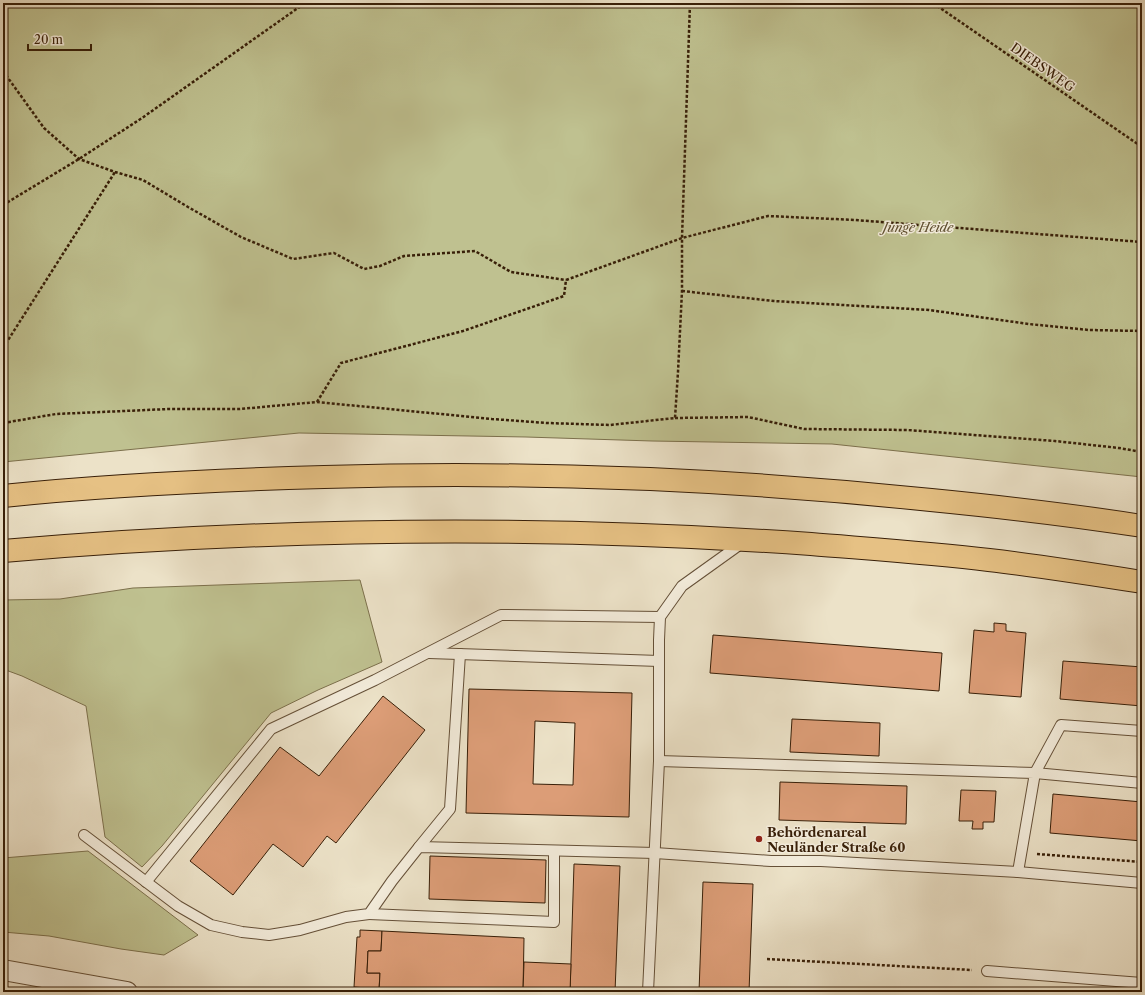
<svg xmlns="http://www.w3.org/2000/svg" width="1145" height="995" font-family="'Libre Caslon Text',serif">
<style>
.green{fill:#bfc190;stroke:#7c704c}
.building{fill:#dc9d77;stroke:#381f08;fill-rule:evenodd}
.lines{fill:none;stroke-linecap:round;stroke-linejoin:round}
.service-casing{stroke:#655038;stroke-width:12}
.minor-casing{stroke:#655038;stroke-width:22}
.motorway-casing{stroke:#381f08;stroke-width:24}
.path{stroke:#381f08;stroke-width:2.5;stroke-dasharray:3 2;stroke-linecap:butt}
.service{stroke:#f3ecdb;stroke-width:10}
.minor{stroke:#f3ecdb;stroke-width:20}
.motorway{stroke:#e6c184;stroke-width:22}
.poi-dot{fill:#8f2418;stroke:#f3ecdb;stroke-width:1.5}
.labels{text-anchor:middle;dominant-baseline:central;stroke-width:3;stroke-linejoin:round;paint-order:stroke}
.street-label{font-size:13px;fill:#381f08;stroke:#f3ecdb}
.park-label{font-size:13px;font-style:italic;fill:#605031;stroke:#f3ecdb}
.poi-label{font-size:13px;font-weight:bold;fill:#381f08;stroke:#f3ecdb;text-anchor:start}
</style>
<rect width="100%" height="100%" fill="#ece2c8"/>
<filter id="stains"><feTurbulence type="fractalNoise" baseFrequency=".005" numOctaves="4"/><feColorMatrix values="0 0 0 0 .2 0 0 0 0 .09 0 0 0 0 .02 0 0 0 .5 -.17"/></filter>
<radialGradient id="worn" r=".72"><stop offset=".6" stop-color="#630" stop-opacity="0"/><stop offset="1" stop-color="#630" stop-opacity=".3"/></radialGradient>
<!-- green -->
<g class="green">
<polygon points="3,3 1142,3 1142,477 832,444 652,441 526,437 299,433 3,462"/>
<polygon points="360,580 382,662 318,690 271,713 162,846 142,867 105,837 86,706 22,676 3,669 3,600 60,599 133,588"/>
<polygon points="88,851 198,935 164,955 121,949 49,936 3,932 3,858"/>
</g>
<!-- building -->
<g class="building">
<polygon points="994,623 1006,624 1006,631 1026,633 1021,697 969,693 974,630 994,632"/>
<polygon points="713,635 942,653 939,691 710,673"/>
<polygon points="1063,661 1142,667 1142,706 1060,699"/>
<path d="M469 689 632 693 629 817 466 813ZM535 721 575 723 573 785 533 784Z"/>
<polygon points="383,696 425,730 336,843 327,836 303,867 273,844 233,895 190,861 280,747 319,776"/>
<polygon points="792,719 880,723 879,756 790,752"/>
<polygon points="780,782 907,786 906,824 779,820"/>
<polygon points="961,790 996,791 994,822 983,822 983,829 972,829 973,821 959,821"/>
<polygon points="1053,794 1142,802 1142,841 1050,833"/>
<polygon points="430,856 546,860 545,903 429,899"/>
<polygon points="574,864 620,866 615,992 570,992"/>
<polygon points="703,882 753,884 749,992 699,992"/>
<polygon points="360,930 382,931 381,951 368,951 367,973 380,973 379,989 354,987 357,937 360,937"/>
<polygon points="382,931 524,938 523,992 379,992 380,973 367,973 368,951 381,951"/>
<polygon points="524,962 571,964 570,992 523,992"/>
</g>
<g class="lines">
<!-- service casing -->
<g class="service-casing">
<g id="service">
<polyline points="429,653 659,661"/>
<polyline points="1142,731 1061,725 1035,773 1142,783"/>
<polyline points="659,761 1035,773 1018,872"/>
<polyline points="84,835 178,906 211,925 242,932 269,935 300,930 346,917 369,914 392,881 419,847 655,853 771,861 821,861 1018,872 1142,883"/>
<polyline points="419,847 450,809 460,654"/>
<polyline points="146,882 271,729 375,680 501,615 660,617"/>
<polyline points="369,914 554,922 554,851"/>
<polyline points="987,971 1142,983"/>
<polyline points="648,992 659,761 659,640 660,617 682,586 742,543"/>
</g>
</g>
<!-- minor casing -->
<g class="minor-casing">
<polyline id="minor" points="3,970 127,992"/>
</g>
<!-- motorway casing -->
<g class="motorway-casing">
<g id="motorway">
<path d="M3 496C109 485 217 480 324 477 527 471 730 479 931 500 1002 507 1072 515 1142 526"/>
<path d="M3 551C272 528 542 525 811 544 871 549 930 553 989 560 1040 566 1091 574 1142 582"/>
</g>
</g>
<!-- path -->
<g class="path">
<polyline points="933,3 1142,147"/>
<polyline points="3,71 44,128 79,159 115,172 143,180 188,207 241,237 293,259 334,253 364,269 380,266 404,256 475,251 511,272 566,280"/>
<polyline points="3,205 79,159 142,118 305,3"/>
<polyline points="682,291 774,301 929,310 1029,324 1089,330 1142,331"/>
<polyline points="3,348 115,172"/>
<polyline points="317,402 341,363 463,331 564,296 566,280 682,238 768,216 855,220 1142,242"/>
<polyline points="675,418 748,417 804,429 907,430 1055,441 1119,448 1142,452"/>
<polyline points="3,423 56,414 169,409 240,409 317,402 492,419 547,423 610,425 675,418 678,372 682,291 682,238 690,3"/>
<polyline points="1037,854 1142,862"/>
<polyline points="767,959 972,970"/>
</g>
<!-- service -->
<use href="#service" class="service"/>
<!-- minor -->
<use href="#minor" class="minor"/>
<!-- motorway -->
<use href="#motorway" class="motorway"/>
</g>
<!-- markers -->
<circle class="poi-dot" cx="759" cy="839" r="4"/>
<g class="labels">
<!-- street labels -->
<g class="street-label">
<text transform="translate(1043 67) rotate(35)">DIEBSWEG</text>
</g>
<!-- park labels -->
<g class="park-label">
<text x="918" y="227">Junge Heide</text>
</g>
<!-- poi labels -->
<g class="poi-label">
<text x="767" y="832">Behördenareal<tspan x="767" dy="15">Neuländer Straße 60</tspan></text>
</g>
</g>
<!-- margin -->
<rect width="1145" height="995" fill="none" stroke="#ece2c8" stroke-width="16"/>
<rect x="4" y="4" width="1137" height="987" fill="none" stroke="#381f08" stroke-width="2"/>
<rect x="8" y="8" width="1129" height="979" fill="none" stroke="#381f08"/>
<!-- scale -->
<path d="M28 44v6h63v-6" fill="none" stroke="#381f08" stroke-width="2"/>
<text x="34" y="44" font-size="12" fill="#381f08" stroke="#f3ecdb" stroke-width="3" paint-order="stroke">20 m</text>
<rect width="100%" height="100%" filter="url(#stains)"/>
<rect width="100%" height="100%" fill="url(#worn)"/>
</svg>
